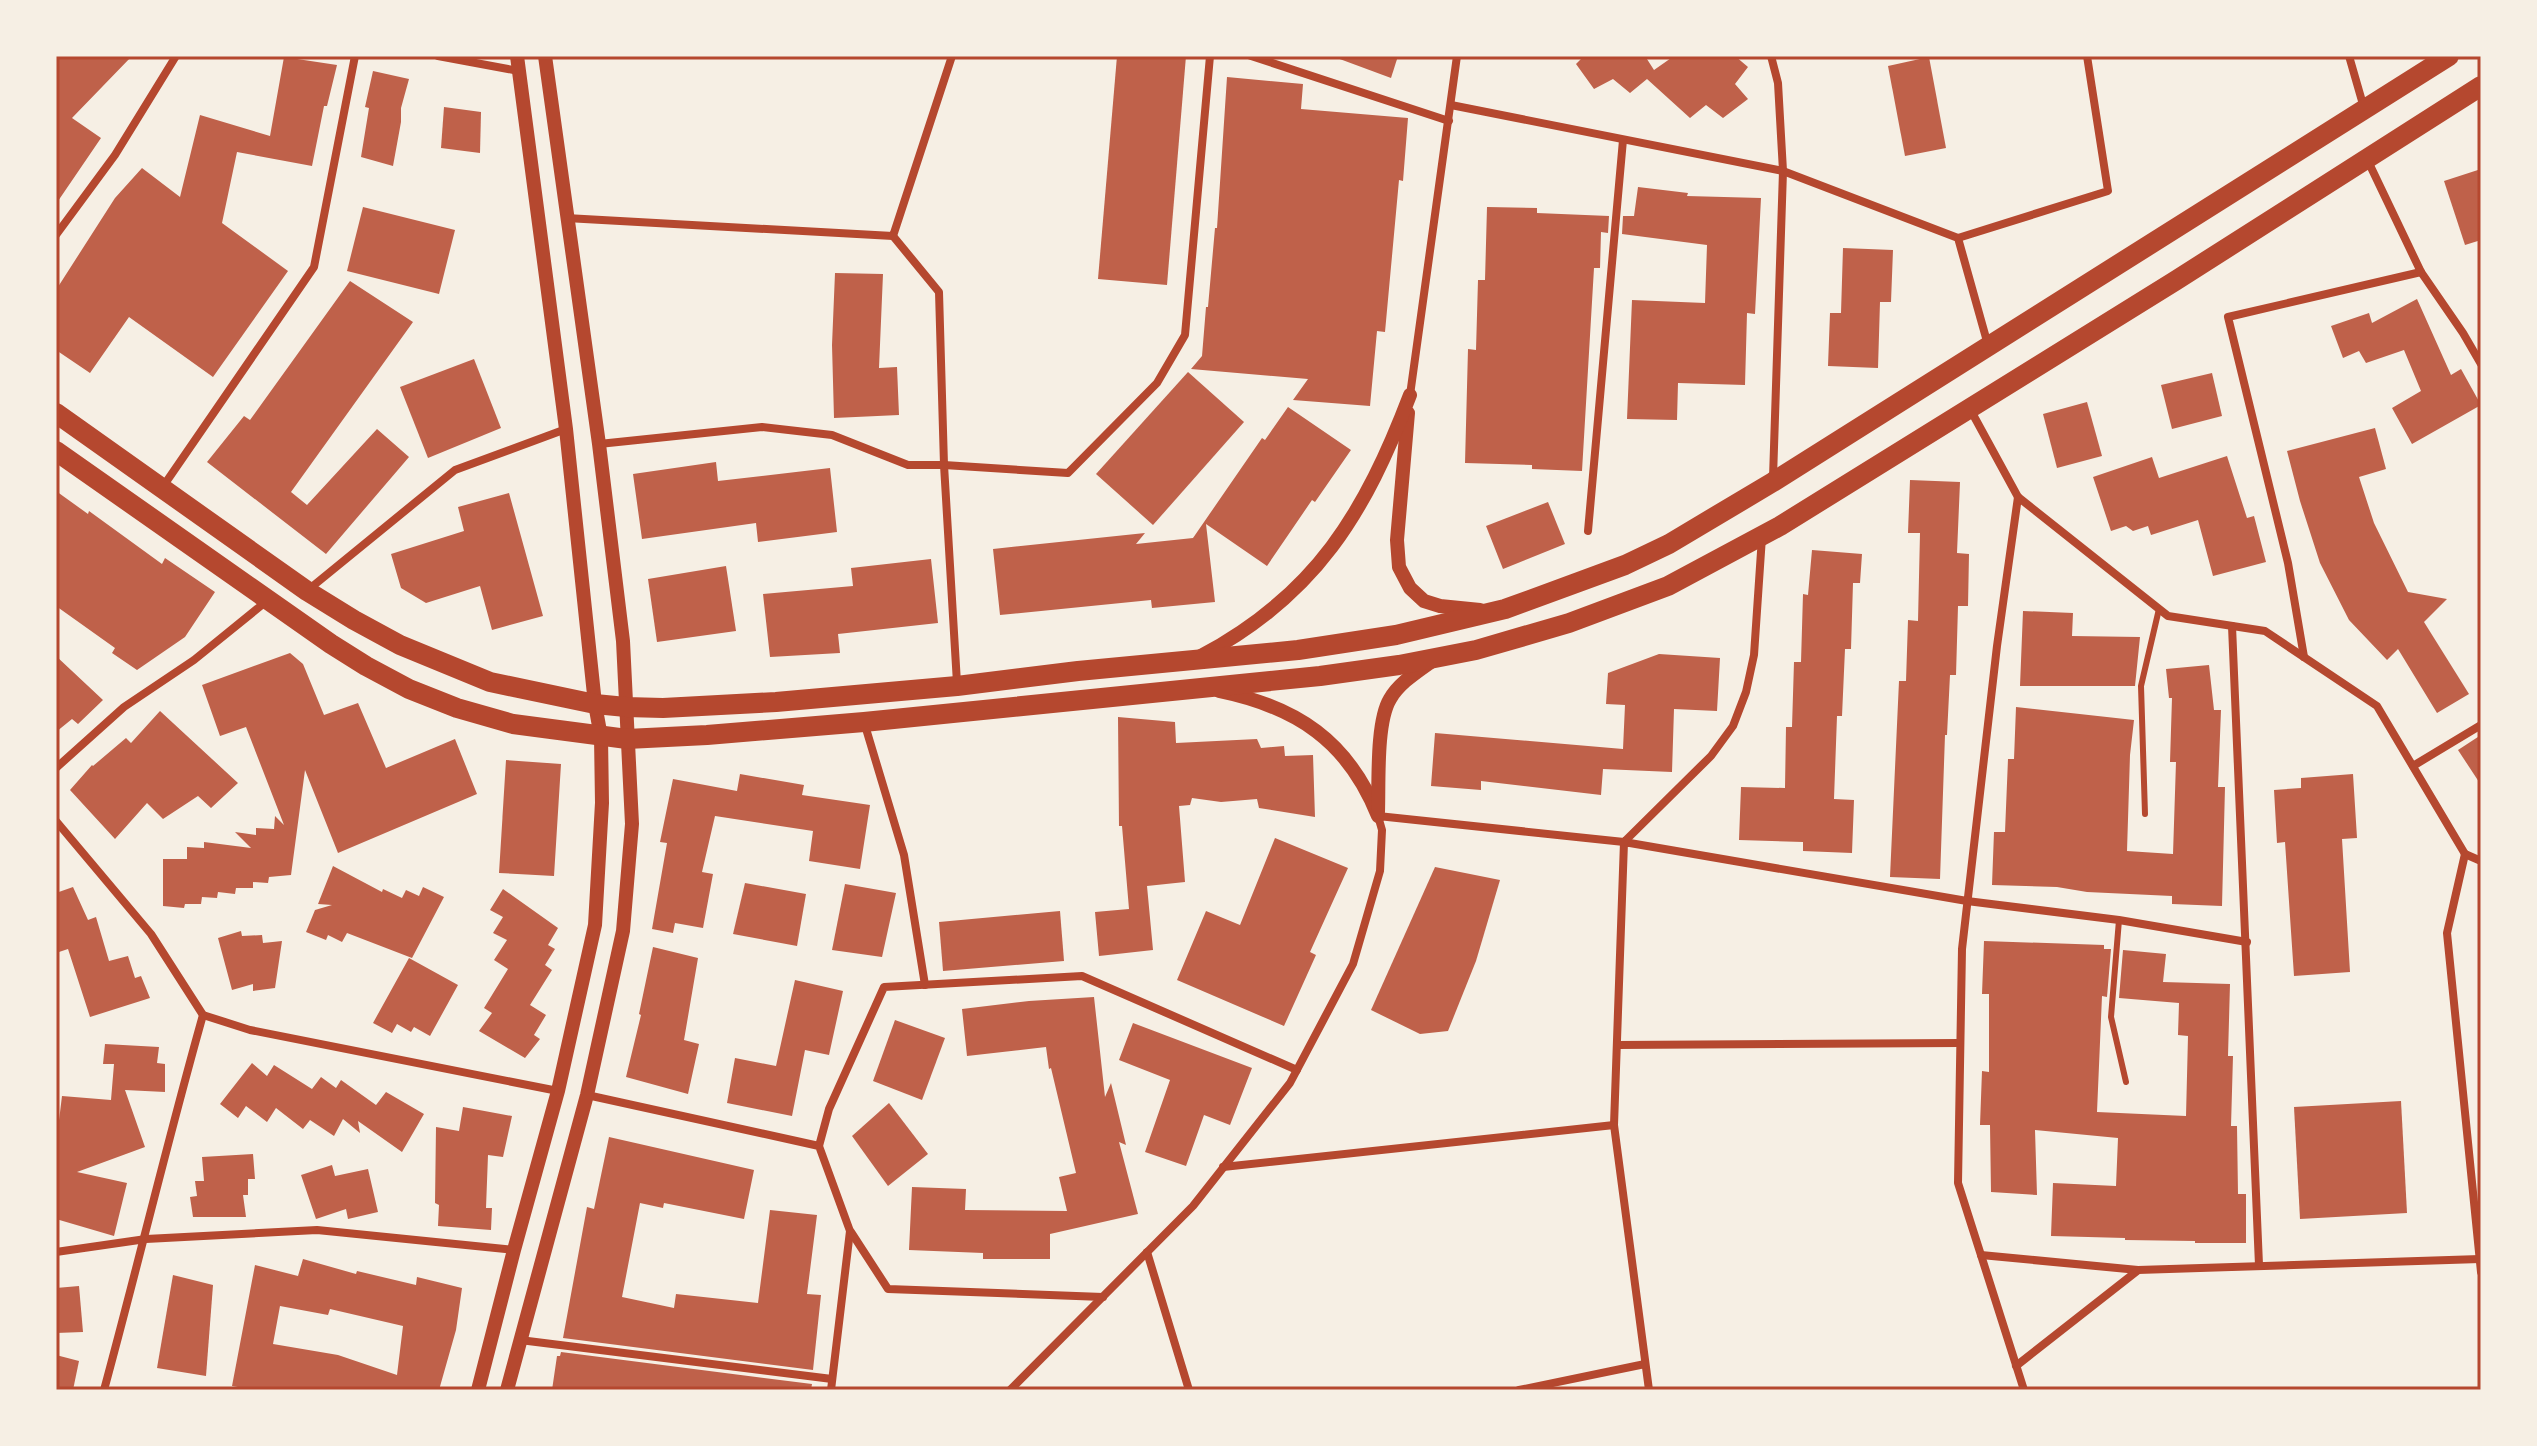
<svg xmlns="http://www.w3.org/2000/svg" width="2537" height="1446" font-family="'PT Sans Narrow',sans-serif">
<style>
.building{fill:#bf614a;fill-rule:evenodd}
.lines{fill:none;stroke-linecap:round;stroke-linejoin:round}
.service{stroke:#b5482f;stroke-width:6}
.minor{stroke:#b5482f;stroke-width:8}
.tertiary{stroke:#b5482f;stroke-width:14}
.primary{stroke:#b5482f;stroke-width:20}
.neatline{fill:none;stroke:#b5482f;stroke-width:3}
</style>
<rect width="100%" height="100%" fill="#f6efe4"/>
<!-- building -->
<g class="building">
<polygon points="56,56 132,56 72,118 101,138 56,204"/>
<polygon points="1117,56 1186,56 1167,285 1098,279"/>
<polygon points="1337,56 1398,56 1391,78 1337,58"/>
<polygon points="1584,56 1645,56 1654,70 1674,56 1735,56 1748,67 1735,84 1748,99 1723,118 1706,105 1690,118 1647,79 1630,93 1613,79 1594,89 1576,64"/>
<polygon points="284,57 337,65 327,106 324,106 312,166 237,152 222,223 288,271 213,377 129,317 90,373 56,350 56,290 115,198 142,168 180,197 200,115 270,136"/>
<polygon points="1929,57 1946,148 1905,156 1888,66"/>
<polygon points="373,71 409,79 401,108 401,122 393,166 361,157 369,108 365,107"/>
<polygon points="1227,77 1303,84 1301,109 1408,118 1403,181 1399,180 1385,332 1377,331 1370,406 1293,400 1308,379 1191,369 1202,356 1206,307 1208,307 1215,228 1217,228"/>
<polygon points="444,107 481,112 480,153 441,148"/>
<polygon points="2481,169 2481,240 2465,245 2444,181"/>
<polygon points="1638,187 1688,193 1687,196 1761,198 1755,314 1747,313 1745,385 1678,383 1677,420 1627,419 1632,300 1705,303 1707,245 1622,234 1623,216 1634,216"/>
<polygon points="363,207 455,230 439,294 347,271"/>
<polygon points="1487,207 1537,208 1537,213 1609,216 1608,233 1601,232 1600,268 1594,268 1582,471 1532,469 1532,465 1465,463 1468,349 1476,350 1478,280 1485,280"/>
<polygon points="1843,248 1893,250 1891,302 1880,302 1878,368 1828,366 1830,313 1841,313"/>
<polygon points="835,273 883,274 879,368 897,367 899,415 834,418 832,345"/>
<polygon points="350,281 413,322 291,492 307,505 377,429 409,457 326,554 207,462 244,416 250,420"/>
<polygon points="2417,299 2451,375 2461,369 2481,405 2412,444 2392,408 2421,391 2404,350 2366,363 2359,351 2343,358 2331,326 2369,313 2372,323"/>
<polygon points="474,359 501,428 428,458 400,387"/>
<polygon points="1188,372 1244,422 1153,525 1096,474"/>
<polygon points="2212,373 2222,416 2172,429 2161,385"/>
<polygon points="2087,402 2102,456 2057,468 2043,414"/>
<polygon points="1288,407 1351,450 1315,502 1312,500 1267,566 1206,524 1215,602 1152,608 1151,600 1000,615 993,549 1145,533 1136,544 1193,538 1262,438 1265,440"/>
<polygon points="2375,428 2386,469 2359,477 2374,523 2408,592 2447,599 2424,622 2469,694 2437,713 2398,649 2387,660 2349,620 2320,563 2300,501 2287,451"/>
<polygon points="2227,456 2247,518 2254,516 2266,562 2213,576 2198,520 2151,535 2148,526 2133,531 2126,526 2111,531 2093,477 2152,457 2159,478"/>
<polygon points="716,462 718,481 830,468 837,532 758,542 756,523 642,539 633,474"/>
<polygon points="1910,480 1960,482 1957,553 1969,554 1968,606 1958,606 1956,675 1950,675 1947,735 1945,735 1940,879 1890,877 1899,681 1906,681 1908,620 1918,621 1920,533 1908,533"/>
<polygon points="56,491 88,514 89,511 162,564 165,558 215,592 185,637 137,670 112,653 115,648 56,606"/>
<polygon points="509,493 543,616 492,630 480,586 426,603 401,588 391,554 464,531 458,507"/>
<polygon points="1548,502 1565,544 1503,569 1486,526"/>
<polygon points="1812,550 1862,554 1860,583 1853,583 1851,649 1845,649 1842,716 1837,716 1834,799 1854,800 1852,853 1803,851 1803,842 1739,840 1741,787 1785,788 1786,727 1792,727 1794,662 1801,662 1803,594 1808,595"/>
<polygon points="931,559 938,623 838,634 840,653 770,657 763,594 853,586 851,568"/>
<polygon points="726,566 736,631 657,642 648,579"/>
<polygon points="2023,611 2073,613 2072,636 2140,637 2135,686 2020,686"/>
<polygon points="290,653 303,664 324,715 358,703 386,768 455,739 477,794 338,853 305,770 291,875 269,877 268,883 253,882 253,888 236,888 235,894 218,892 217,898 202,897 201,904 185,904 184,908 163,906 163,859 187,859 187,847 204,848 204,842 251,848 235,832 256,835 256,828 274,829 275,816 284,825 246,727 220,736 202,685"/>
<polygon points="1659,654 1720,658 1717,711 1674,709 1672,772 1603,769 1601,795 1481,781 1481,790 1431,786 1435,733 1623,749 1625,705 1606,704 1608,673"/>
<polygon points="56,656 103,700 78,724 72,719 56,732"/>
<polygon points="2209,665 2214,710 2221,710 2218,787 2225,787 2222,906 2172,904 2172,896 2087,892 2057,887 1992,885 1994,832 2005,832 2008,759 2014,759 2016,707 2134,720 2130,755 2127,851 2173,854 2176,762 2170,762 2172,698 2169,698 2166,669"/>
<polygon points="160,711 238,783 211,808 198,796 163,819 147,803 115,839 70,790 92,765 93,766 126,738 131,743"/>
<polygon points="1118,717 1175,722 1176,743 1257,739 1261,748 1284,746 1285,756 1313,755 1315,817 1259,808 1257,799 1221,802 1192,798 1190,805 1179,806 1185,882 1147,886 1153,950 1099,956 1095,912 1129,909 1122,826 1119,826"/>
<polygon points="2481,735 2481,785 2458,750"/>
<polygon points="506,760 561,764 554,876 499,873"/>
<polygon points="740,774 804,785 802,795 870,805 860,869 809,861 813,831 715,816 702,872 713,874 703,928 675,923 673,933 652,929 667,843 660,842 673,779 737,791"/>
<polygon points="2353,774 2357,838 2342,839 2350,972 2294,976 2285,842 2277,843 2274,790 2301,788 2301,778"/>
<polygon points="1275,838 1348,868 1310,952 1316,955 1284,1026 1177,980 1206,911 1240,925"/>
<polygon points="333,866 382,892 383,889 402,898 406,890 419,896 423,887 444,897 412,958 347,933 342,942 328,935 326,940 306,932 315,910 332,905 318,904"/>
<polygon points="1435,867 1500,880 1476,961 1448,1031 1420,1034 1371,1010"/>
<polygon points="745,883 806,894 797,946 733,934"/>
<polygon points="845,884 896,893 882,957 832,950"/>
<polygon points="73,887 88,920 96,917 109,961 128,956 135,978 141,976 150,998 90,1017 68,949 56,953 56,893"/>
<polygon points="503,889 558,928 548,945 555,949 545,965 552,970 530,1005 546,1015 534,1035 540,1039 525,1058 479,1031 492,1013 484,1008 508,969 494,960 507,940 493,933 503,917 490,910"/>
<polygon points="1060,911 1064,961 943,971 939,922"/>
<polygon points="241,931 242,936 262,935 263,943 282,941 275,988 253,991 253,984 232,990 218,938"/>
<polygon points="1984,941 2104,945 2104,949 2111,949 2107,997 2102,996 2097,1112 2186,1116 2188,1036 2178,1035 2179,1003 2119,998 2123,950 2166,954 2163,982 2230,984 2228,1056 2233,1056 2231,1126 2237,1126 2238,1194 2246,1194 2246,1243 2195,1243 2195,1241 2125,1240 2125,1238 2051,1236 2053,1183 2116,1186 2118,1138 2035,1130 2037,1195 1991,1192 1990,1125 1980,1125 1982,1071 1989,1072 1989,994 1982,994"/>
<polygon points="653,947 698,958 684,1040 699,1044 688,1094 626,1077 641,1015 639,1014"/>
<polygon points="409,958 458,985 430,1036 414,1027 411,1032 397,1024 392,1033 373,1023"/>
<polygon points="795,980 843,991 829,1055 805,1050 792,1116 727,1103 735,1058 776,1066"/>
<polygon points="1094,997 1105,1097 1111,1083 1126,1145 1119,1142 1138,1214 1050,1234 1050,1259 983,1259 983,1253 909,1250 912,1187 966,1189 965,1210 1067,1211 1059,1177 1076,1173 1051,1068 1049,1069 1046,1047 967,1056 962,1009 1029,1001"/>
<polygon points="895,1020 945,1038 922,1100 873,1081"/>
<polygon points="1133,1023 1252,1068 1230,1125 1204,1115 1186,1166 1145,1152 1170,1080 1119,1060"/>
<polygon points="105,1044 159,1047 157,1063 165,1064 165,1092 125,1090 145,1147 77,1172 127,1183 114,1236 56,1219 56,1145 62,1096 111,1100 114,1064 103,1064"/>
<polygon points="252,1063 267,1076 274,1065 312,1089 321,1077 336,1088 341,1080 376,1105 386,1092 424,1114 402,1152 358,1121 360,1133 343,1119 334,1136 310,1120 303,1129 276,1108 267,1122 246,1106 238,1118 220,1104"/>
<polygon points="2401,1101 2407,1213 2300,1219 2294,1107"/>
<polygon points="889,1103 928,1154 888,1186 852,1136"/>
<polygon points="463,1107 512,1116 503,1157 488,1155 486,1208 492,1208 491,1230 438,1226 439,1205 435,1203 436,1127 459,1131"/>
<polygon points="609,1137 754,1170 744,1219 664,1203 663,1208 640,1203 622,1297 674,1308 676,1294 758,1303 770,1210 817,1215 807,1294 821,1295 813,1370 563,1338 587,1207 594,1209"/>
<polygon points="253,1154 255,1179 248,1179 248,1195 243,1195 246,1217 193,1217 190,1197 197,1196 195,1181 204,1181 202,1157"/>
<polygon points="332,1165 335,1176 368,1169 378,1212 348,1219 346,1209 316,1219 301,1175"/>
<path d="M303 1259 356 1274 357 1271 416 1285 417 1277 462 1288 456 1330 439 1390H255L232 1386 255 1265 298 1276ZM280 1306 328 1315 330 1309 403 1326 397 1375 338 1355 273 1344Z"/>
<polygon points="173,1275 213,1285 206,1376 157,1368"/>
<polygon points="79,1286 83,1332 56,1333 56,1288"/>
<polygon points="561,1352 812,1384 811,1390 552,1390 557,1356 560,1356"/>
<polygon points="56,1355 79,1361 73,1390 56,1390"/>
</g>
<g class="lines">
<!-- service -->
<g class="service">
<polyline points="2145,814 2141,686 2159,609"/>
<polyline points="2119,920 2111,1017 2126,1082"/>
</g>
<!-- minor -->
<g class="minor">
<polyline points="438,56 519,71"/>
<polyline points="1251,56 1449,121"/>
<polyline points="1771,56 1778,83 1783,171 1773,478"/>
<polyline points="2349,56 2364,108"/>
<polyline points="1451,105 1783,171 1958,238 1988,345"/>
<polyline points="2367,159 2421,272 2463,333 2481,364"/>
<polyline points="566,218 893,236 952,56"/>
<polyline points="56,235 115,155 176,56"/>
<polyline points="893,236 939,292 944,465 1068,473 1157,383 1185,335 1210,56"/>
<polyline points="1958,238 2108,191 2087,56"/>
<polyline points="1410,395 1457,56"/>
<polyline points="1970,409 2018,497 2168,616 2265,631 2377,706 2465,854 2481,861"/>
<polyline points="599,444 762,427 832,435 908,465 944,465 957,683"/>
<polyline points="162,488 314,267 355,56"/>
<polyline points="2018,497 1997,646 1962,949 1958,1183 2024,1390"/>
<polyline points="1588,531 1623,140"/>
<polyline points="308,590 455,470 566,429"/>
<polyline points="2232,626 2259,1265"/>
<polyline points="2304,657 2288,563 2228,317 2421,272"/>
<polyline points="864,722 904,855 925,985"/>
<polyline points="2413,766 2481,725"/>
<polyline points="56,768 124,707 194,660 268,600"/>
<polyline points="56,821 151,934 203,1015 250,1030 558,1091"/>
<polyline points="2465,854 2447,933 2481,1272"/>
<polyline points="1617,1045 1960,1043"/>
<polyline points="587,1095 819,1146 850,1231 831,1390"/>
<polyline points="1614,1125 1624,842 1967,901 2119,920 2247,942"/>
<polyline points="819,1146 829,1109 884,987 1082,976 1297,1070"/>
<polyline points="1223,1167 1614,1125 1649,1390"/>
<polyline points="851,1232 888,1289 1103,1297"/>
<polyline points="56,1252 146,1239 317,1230 514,1250"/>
<polyline points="1147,1252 1189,1390"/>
<polyline points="1981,1255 2138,1270 2480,1259"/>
<polyline points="520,1340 832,1379"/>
<polyline points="2016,1366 2137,1271"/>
<path d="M104 1390C138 1265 168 1139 203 1015"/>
<polyline points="1010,1390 1193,1206 1290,1083 1353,964 1380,871 1382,830 1378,816 1624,842 1711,756 1733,726 1746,692 1754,655 1762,537"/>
<polyline points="1519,1390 1645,1364"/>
</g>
<!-- tertiary -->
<g class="tertiary">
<polyline points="1408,413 1397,540 1399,567 1410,588 1424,601 1440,606 1480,610"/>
<path d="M1201 656C1316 595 1365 513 1410 395"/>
<path d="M1219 691C1297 707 1348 741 1378 816"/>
<path d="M1378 812C1379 783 1376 722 1390 699 1399 683 1417 672 1432 661"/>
<polyline points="478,1390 514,1250 558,1091 595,925 602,803 601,737 595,704 566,429 517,56"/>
<polyline points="507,1390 587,1095 623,931 632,824 623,641 599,444 545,56"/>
</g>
<!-- primary -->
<g class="primary">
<polyline points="56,413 307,591 354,620 400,645 490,682 595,704 626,707 663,708 776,702 957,686 1078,671 1298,650 1396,635 1505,609 1625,565 1669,544 1773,482 2449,56"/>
<polyline points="56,451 331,644 366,666 409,689 457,708 513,724 627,739 707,735 864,722 1320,676 1399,665 1476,650 1569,623 1668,586 1780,526 2175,281 2481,86"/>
</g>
</g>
<!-- border -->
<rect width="2537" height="1446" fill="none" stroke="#f6efe4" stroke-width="116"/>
<rect x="58" y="58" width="2421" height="1330" class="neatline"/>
</svg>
